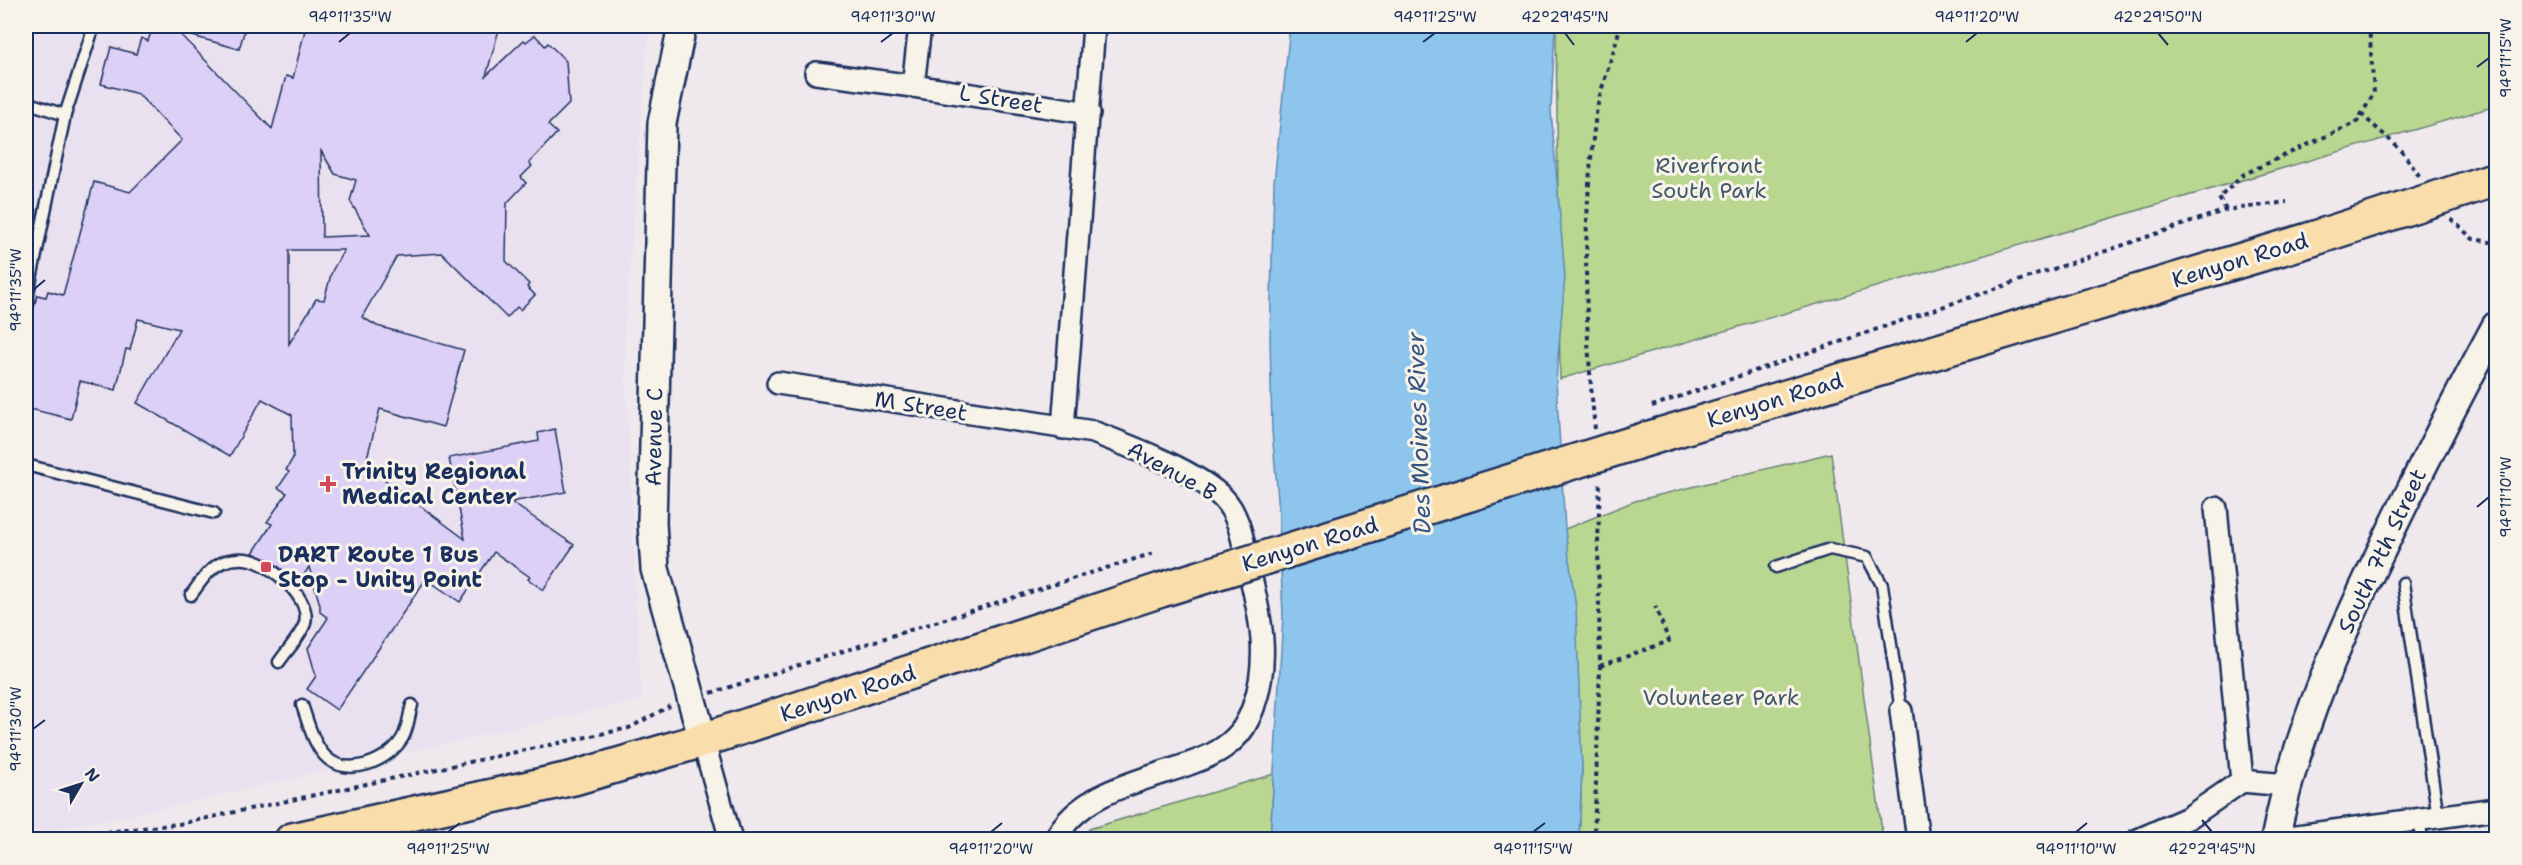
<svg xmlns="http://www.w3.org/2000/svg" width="2522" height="865" font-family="'Shantell Sans',sans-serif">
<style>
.built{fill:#e9e1ef}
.green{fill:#b9d790;stroke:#6a8377;stroke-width:1.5}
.water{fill:#8dc5ec;stroke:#5f89b3;stroke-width:1.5}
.building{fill:#dcd0f7;stroke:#1b2f5e;stroke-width:1.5;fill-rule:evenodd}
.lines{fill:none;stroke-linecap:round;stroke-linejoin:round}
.service-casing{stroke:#1b2f5e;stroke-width:15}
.minor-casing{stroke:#1b2f5e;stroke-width:26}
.tertiary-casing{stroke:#1b2f5e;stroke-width:32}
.primary-casing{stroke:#1b2f5e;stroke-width:38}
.path{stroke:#1b2f5e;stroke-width:4;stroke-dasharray:4.5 4.5;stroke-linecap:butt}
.service{stroke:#f7f3e8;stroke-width:10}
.minor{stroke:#f7f3e8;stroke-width:21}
.tertiary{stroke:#f7f3e8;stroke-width:27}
.primary{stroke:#f9deab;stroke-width:33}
.primary-bridge-casing{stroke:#1b2f5e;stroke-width:38;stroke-linecap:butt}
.primary-bridge{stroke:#f9deab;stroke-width:33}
.ticks{fill:none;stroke:#1b2f5e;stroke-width:2}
.poi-dot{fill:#d1495b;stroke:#f7f3e8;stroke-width:2}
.labels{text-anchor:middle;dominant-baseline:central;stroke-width:6;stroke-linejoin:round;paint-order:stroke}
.street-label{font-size:22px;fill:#1b2f5e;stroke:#f7f3e8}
.park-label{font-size:22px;fill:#42596a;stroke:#f7f3e8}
.poi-label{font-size:22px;font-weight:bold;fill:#1b2f5e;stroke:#f7f3e8;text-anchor:start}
.water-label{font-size:24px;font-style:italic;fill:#385482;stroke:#f7f3e8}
.neatline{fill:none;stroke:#1b2f5e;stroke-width:2}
.ticks-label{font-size:15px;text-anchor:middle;fill:#1b2f5e}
</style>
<rect width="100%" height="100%" fill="#efe8ec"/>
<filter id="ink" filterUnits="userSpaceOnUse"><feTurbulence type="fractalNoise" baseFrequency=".0167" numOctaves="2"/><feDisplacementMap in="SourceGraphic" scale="12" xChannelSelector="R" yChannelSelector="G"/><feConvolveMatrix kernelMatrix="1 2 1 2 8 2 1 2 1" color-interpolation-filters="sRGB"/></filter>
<g filter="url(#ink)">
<!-- built -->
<polygon class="built" points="26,26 653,26 647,50 624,335 637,632 642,699 136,814 26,834"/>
<!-- green -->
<g class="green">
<polygon points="1556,26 2489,26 2496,28 2496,106 1560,379"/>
<polygon points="1831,453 1883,839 1579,839 1582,770 1565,529 1635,501"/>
<polygon points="1274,774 1270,839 1084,839 1089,829"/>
</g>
<!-- water -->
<polygon class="water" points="1290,26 1555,26 1551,110 1565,276 1556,381 1565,529 1576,608 1582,770 1579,839 1270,840 1283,616 1278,499 1272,431 1270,337 1274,183"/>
<!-- building -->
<path class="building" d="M153 26H246L239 49 178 32 272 129 286 76 293 78 306 26H500L486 76 524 40 526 42 535 35 545 46 548 43 566 61 569 104 548 125 557 133 529 163 532 166 521 177 526 183 507 203 506 261 529 284 527 287 535 295 520 310 517 307 507 318 442 253 397 256 362 317 377 326 464 350 443 427 380 409 365 465 465 539 449 458 539 441 538 433 555 429 566 492 511 502 574 545 543 590 528 579 530 577 494 552 460 602 426 579 337 710 307 689 316 676 308 648 328 618 320 612V605L309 567 298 584 273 562 253 553 272 524 267 522 287 493 278 488 289 472 286 470 293 458 292 415 262 399 230 456 137 403 179 329 138 319 130 350 126 349 116 390 80 381 71 419 26 408V340L37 295 46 297 48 291 63 295 94 182 130 192 182 140 138 94 101 84 111 47 136 54 141 38 148 41ZM321 151 335 174 356 180 350 201 370 235 322 237ZM289 250H344L332 271 324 300 316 299 289 344Z"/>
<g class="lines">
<!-- service casing -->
<g class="service-casing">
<g id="service">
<polyline points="26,102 65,115"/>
<polyline points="26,303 65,115 94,26"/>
<polyline points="26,465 214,513"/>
<polyline points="1776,567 1830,549 1867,557 1882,585 1901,711"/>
<polyline points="2403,583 2438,817"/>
<path d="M191 595C200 583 209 568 223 562 231 559 242 558 251 560 272 565 311 598 305 623 301 636 287 650 279 662"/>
<path d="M302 705C308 722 313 743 325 756 347 779 390 761 403 737 408 728 409 715 412 705"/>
<polyline points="2419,819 2422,840"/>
</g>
</g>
<!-- minor casing -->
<g class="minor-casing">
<g id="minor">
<polyline points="816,73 913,86 1089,113"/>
<polyline points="913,86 920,26"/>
<path d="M778 383 1093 432C1131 447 1194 470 1223 498 1240 516 1243 542 1248 565 1260 615 1271 658 1253 708 1249 719 1243 731 1234 739 1221 752 1203 759 1186 765 1141 781 1079 792 1055 840"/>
<polyline points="1063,428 1094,26"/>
<polyline points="2216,508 2242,781"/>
<polyline points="1901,711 1918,840"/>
<polyline points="703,740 731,840"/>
<polyline points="2242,781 2286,785"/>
<polyline points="2275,839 2496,809"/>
<polyline points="2138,840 2188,818 2242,781"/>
</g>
</g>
<!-- tertiary casing -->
<g class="tertiary-casing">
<g id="tertiary">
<polyline points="682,26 662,123 652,523 655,569 703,740"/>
<path d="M2275 840C2293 747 2330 659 2370 574 2410 490 2452 407 2496 326"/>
</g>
</g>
<!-- primary casing -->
<g class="primary-casing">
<g id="primary">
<polyline points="1663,434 2312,239"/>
<polyline points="292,840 574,778 703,740 1161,590"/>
</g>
</g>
<!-- path -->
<g class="path">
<polyline points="2361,114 2402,151 2420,177"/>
<polyline points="2226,210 2219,198 2244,174 2357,122 2374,93 2369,26"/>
<polyline points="2451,219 2473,239 2496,243"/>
<polyline points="1652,406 2226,210 2287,202"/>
<path d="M1595 429C1584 324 1582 219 1596 114 1601 84 1614 55 1620 26"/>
<polyline points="1600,666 1669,641 1655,606"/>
<polyline points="711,693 1157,552"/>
<polyline points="35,840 179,824 629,728 670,706"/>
<polyline points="1594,840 1600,666 1598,543 1600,481"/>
</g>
<!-- service -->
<use href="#service" class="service"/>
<!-- minor -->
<use href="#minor" class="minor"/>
<!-- tertiary -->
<use href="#tertiary" class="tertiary"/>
<!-- primary -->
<use href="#primary" class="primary"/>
<!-- primary-bridge casing -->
<g class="primary-bridge-casing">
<g id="primary-bridge">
<polyline points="2312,239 2496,179"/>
<polyline points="1161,590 1663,434"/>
</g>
</g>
<!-- primary-bridge -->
<use href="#primary-bridge" class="primary-bridge"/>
</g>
</g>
<!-- ticks -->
<path class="ticks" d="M1565 33 1574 45M2158 33 2168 45M339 42 350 33M881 42 893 33M1423 42 1435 33M1966 42 1977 33M2477 67 2489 58M33 290 45 280M2477 507 2489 497M33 729 45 720M2202 820 2212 832M448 832 460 823M991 832 1002 823M1533 832 1545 823M2076 832 2087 823"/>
<!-- markers -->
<g class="poi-dot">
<path d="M325 475h6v6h6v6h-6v6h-6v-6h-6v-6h6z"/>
<rect x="260" y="561" width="12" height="12" rx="3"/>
</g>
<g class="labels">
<!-- street labels -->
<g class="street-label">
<text transform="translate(1001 99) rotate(9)">L Street</text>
<text transform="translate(2240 260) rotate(-17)">Kenyon Road</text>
<text transform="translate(1775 400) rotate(-17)">Kenyon Road</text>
<text transform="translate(921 406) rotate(9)">M Street</text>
<text transform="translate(654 437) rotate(-89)">Avenue C</text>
<text transform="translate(1172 471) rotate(29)">Avenue B</text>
<text transform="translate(1310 544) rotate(-17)">Kenyon Road</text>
<text transform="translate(2382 551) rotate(-65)">South 7th Street</text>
<text transform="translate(848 693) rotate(-18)">Kenyon Road</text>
</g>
<!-- park labels -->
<g class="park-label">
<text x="1709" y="165">Riverfront<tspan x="1709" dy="25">South Park</tspan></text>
<text x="1721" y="697">Volunteer Park</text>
</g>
<!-- poi labels -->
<g class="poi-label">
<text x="342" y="471">Trinity Regional<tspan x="342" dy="25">Medical Center</tspan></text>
<text x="278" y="554">DART Route 1 Bus<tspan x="278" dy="25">Stop - Unity Point</tspan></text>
</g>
<!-- water labels -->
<g class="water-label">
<text transform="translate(1419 433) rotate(-92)">Des Moines River</text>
</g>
</g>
<!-- margin -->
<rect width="2522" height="865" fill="none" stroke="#f7f3e8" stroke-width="66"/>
<!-- north arrow -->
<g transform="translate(81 784) rotate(51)" stroke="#f7f3e8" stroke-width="4.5" paint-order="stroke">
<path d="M0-4.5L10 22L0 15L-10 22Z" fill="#1b2f5e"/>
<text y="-9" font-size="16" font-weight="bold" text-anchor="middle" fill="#1b2f5e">N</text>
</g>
<rect x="33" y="33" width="2456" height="799" class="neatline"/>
<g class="ticks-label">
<text x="350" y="22">94°11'35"W</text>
<text x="893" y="22">94°11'30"W</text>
<text x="1435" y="22">94°11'25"W</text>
<text x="1565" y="22">42°29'45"N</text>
<text x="1977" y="22">94°11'20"W</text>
<text x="2158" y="22">42°29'50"N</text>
<text transform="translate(2506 58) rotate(-90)" y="5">94°11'15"W</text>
<text transform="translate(16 290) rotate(-90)" y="5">94°11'35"W</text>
<text transform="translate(2506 497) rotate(-90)" y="5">94°11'10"W</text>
<text transform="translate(16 729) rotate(-90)" y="5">94°11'30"W</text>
<text x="448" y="854">94°11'25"W</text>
<text x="991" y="854">94°11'20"W</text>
<text x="1533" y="854">94°11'15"W</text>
<text x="2076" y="854">94°11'10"W</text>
<text x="2212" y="854">42°29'45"N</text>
</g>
</svg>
